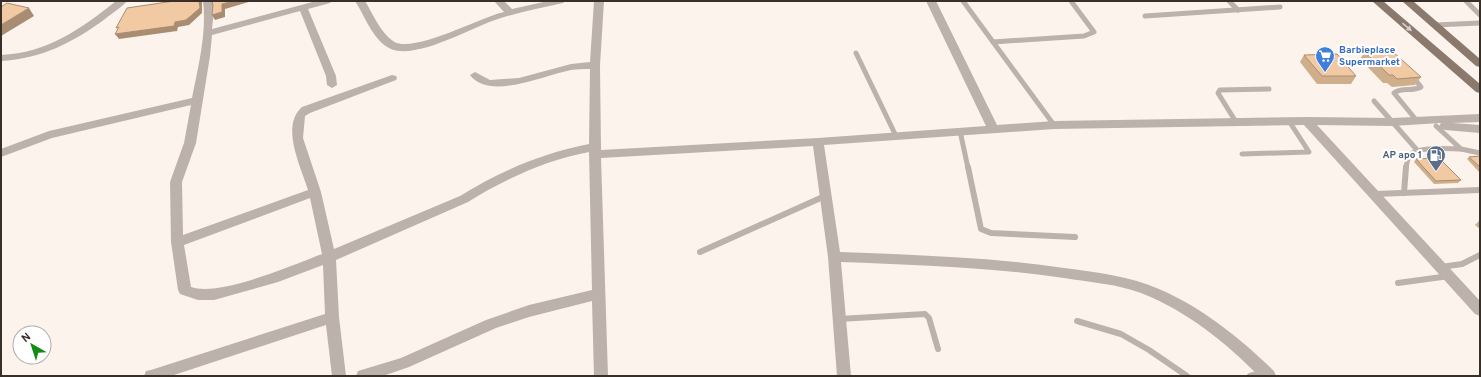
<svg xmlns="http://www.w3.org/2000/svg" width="1481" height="377" font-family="Overpass,sans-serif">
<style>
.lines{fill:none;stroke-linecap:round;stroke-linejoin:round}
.service-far1{stroke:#bcb1ab;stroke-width:5}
.service{stroke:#bcb1ab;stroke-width:6}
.minor{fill:#bcb1ab;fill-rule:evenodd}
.primary{fill:#8b796e;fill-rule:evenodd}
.wall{fill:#cfae8c}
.shaded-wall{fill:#a98d72}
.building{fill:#f1caa3;stroke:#a98d72}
.oneway{fill:#d6d0cc}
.labels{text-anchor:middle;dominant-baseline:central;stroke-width:4;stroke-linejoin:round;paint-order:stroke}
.shop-label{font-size:10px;font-weight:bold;fill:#366cbe;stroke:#fff;text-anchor:start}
.service-label{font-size:10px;font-weight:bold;fill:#4e5e75;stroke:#fff;text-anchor:end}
</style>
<rect width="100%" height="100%" fill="#fdf3ed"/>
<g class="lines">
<!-- service-far1 -->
<g class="service-far1">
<polyline points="963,1 1054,125"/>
<polyline points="1229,1 1238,10"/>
<polyline points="1466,1 1480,15"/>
<polyline points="1145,16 1280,7"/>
<polyline points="1435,25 1480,23"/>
<polyline points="993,42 1084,36 1094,32 1071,1"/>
<polyline points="856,53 896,136"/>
<path d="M1413 77 1421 87C1412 92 1402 87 1394 93L1417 121"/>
<polyline points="1374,101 1417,150"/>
<polyline points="1236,122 1218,93 1220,90 1269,89"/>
<polyline points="960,131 968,168"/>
<polyline points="1461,149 1480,153"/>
<polyline points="1242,154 1309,152 1289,121"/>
<path d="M1406 168C1407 163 1407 159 1410 155 1417 146 1449 149 1461 149L1436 126"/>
</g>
<!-- service -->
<g class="service">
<polyline points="968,167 981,229 991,233 1075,237"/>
<polyline points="1404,193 1406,167"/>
<polyline points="1375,194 1480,190"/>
<polyline points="700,252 825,196"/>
<polyline points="1441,267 1462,264 1480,255"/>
<polyline points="1398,283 1449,276"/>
<polyline points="839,319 925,314 929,318 938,349"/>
<polyline points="1077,321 1121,334 1149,350 1187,376"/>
<polyline points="1250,376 1264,372"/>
</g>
<!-- minor -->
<g class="minor">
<path d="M116 1H127C121 8 112 13 105 19 74 42 41 59 1 61V55C47 53 81 29 116 1Z"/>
<path d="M203 1H213L214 10 212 29 316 1H332L330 3 308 9 336 76 337 85 332 88 327 85 326 76 300 11 212 35 210 56 196 143 182 182 183 235 308 190C301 167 280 126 302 107L392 75 396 76 397 78 396 80 310 113 305 116 303 138 321 192 334 249 460 196C500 171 543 153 589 144L590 69C584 69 577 69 571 70 545 75 489 101 470 75L475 72 490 80 519 78 571 64 590 62 594 1H604L600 65 601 150 818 138 986 126 926 1H936L997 125 1054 121 1307 117 1392 118 1480 114V122L1452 123 1480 125V133L1445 130 1441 129 1439 126 1441 123 1392 126 1317 125 1480 301V316L1475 314 1304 125 1054 129 824 145 840 252C915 255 990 257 1064 268 1096 272 1129 276 1159 289 1203 308 1240 338 1274 371L1276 376H1259C1225 342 1187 311 1141 293 1117 284 1089 282 1064 278 990 267 915 265 841 262L851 376H837L828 257 813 146 601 158 608 376H594L592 301 529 317 496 328 409 367 383 376H356L358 371 401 358 486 320 529 305 592 290 589 152C546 160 505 179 468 202L336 260 339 317 346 376H332L326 325 171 376H144L146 371 151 370 325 314 323 265 278 282 214 300H198L180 294 178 290 171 242 170 182 184 143 191 105 52 138 1 157V149L49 131 192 98C198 67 207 33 203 1ZM310 198 322 254C293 265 219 297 191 287L184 245Z"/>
<path d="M355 1H365C373 14 380 32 393 41 411 55 481 17 504 12L494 1H504L512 9 548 1H565L563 3C542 8 519 12 498 19 472 27 417 60 391 49 373 41 365 16 355 1Z"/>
</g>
<!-- primary -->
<g class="primary">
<polygon points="1372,1 1383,1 1480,84 1480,93 1476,92"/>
<polygon points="1402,1 1413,1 1480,59 1480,67 1476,66"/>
</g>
</g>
<!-- wall -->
<g class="wall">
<polygon points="1365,52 1421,77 1415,85 1392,87 1387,83 1383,83 1360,59"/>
<polygon points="1304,55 1356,76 1351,84 1317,84 1300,62"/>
<polygon points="1480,156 1480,173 1467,159 1469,157"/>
<polygon points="1416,159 1461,180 1458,183 1434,184 1414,162"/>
<polygon points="1480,220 1480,229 1475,225"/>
</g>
<!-- shaded-wall -->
<g class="shaded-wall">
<polygon points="199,1 202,1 202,13 189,25 178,27 177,31 119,39 115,34 175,22"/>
<polygon points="234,1 252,1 225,9 225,17 215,20 212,15 222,4"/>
<polygon points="29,8 34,16 1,36 1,25"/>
</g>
<!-- building -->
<g class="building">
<polygon points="174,1 199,1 200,8 186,20 175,22 174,26 115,34 119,27 116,28 127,8"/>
<polygon points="212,1 234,1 222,4 222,12 212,15 213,5"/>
<polygon points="7,3 29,8 1,25 1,7"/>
<polygon points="1392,51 1421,77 1397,79 1393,75 1389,75 1365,52"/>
<polygon points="1337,54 1356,76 1322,76 1304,55"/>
<polygon points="1480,156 1480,167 1469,157"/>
<polygon points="1439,158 1461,180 1436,181 1416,159"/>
</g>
<!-- one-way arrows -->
<defs><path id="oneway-solid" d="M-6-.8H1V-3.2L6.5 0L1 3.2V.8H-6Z"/></defs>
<use class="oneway" href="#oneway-solid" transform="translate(1407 27) rotate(41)"/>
<!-- icons -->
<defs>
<g id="supermarket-pin" transform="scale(1)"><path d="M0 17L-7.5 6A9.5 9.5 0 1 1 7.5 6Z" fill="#3f7fe0" stroke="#fff"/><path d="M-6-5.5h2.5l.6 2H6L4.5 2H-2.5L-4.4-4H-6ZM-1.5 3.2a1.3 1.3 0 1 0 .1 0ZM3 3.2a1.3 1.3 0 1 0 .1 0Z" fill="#fff"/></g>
<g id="fuel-pin" transform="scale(1)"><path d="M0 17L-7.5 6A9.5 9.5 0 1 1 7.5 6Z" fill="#5c6f8a" stroke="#fff"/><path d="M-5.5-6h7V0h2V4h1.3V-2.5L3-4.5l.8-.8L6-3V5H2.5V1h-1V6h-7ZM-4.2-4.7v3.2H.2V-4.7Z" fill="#fff"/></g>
</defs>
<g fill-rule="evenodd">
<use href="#supermarket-pin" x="1325" y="56"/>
<use href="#fuel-pin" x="1436" y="155"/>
</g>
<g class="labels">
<!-- shop labels -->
<g class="shop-label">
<text x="1339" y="50">Barbieplace<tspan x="1339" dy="12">Supermarket</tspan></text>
</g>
<!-- service labels -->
<g class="service-label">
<text x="1422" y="155">AP apo 1</text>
</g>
</g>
<!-- border -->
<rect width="1481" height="377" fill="none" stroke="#382f29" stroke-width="4"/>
<!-- north arrow -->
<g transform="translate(32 345) rotate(321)"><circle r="19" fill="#ffffff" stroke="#afaca9"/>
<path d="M0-3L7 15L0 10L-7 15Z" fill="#118c15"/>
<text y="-6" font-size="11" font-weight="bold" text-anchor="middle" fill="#382f29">N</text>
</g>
</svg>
